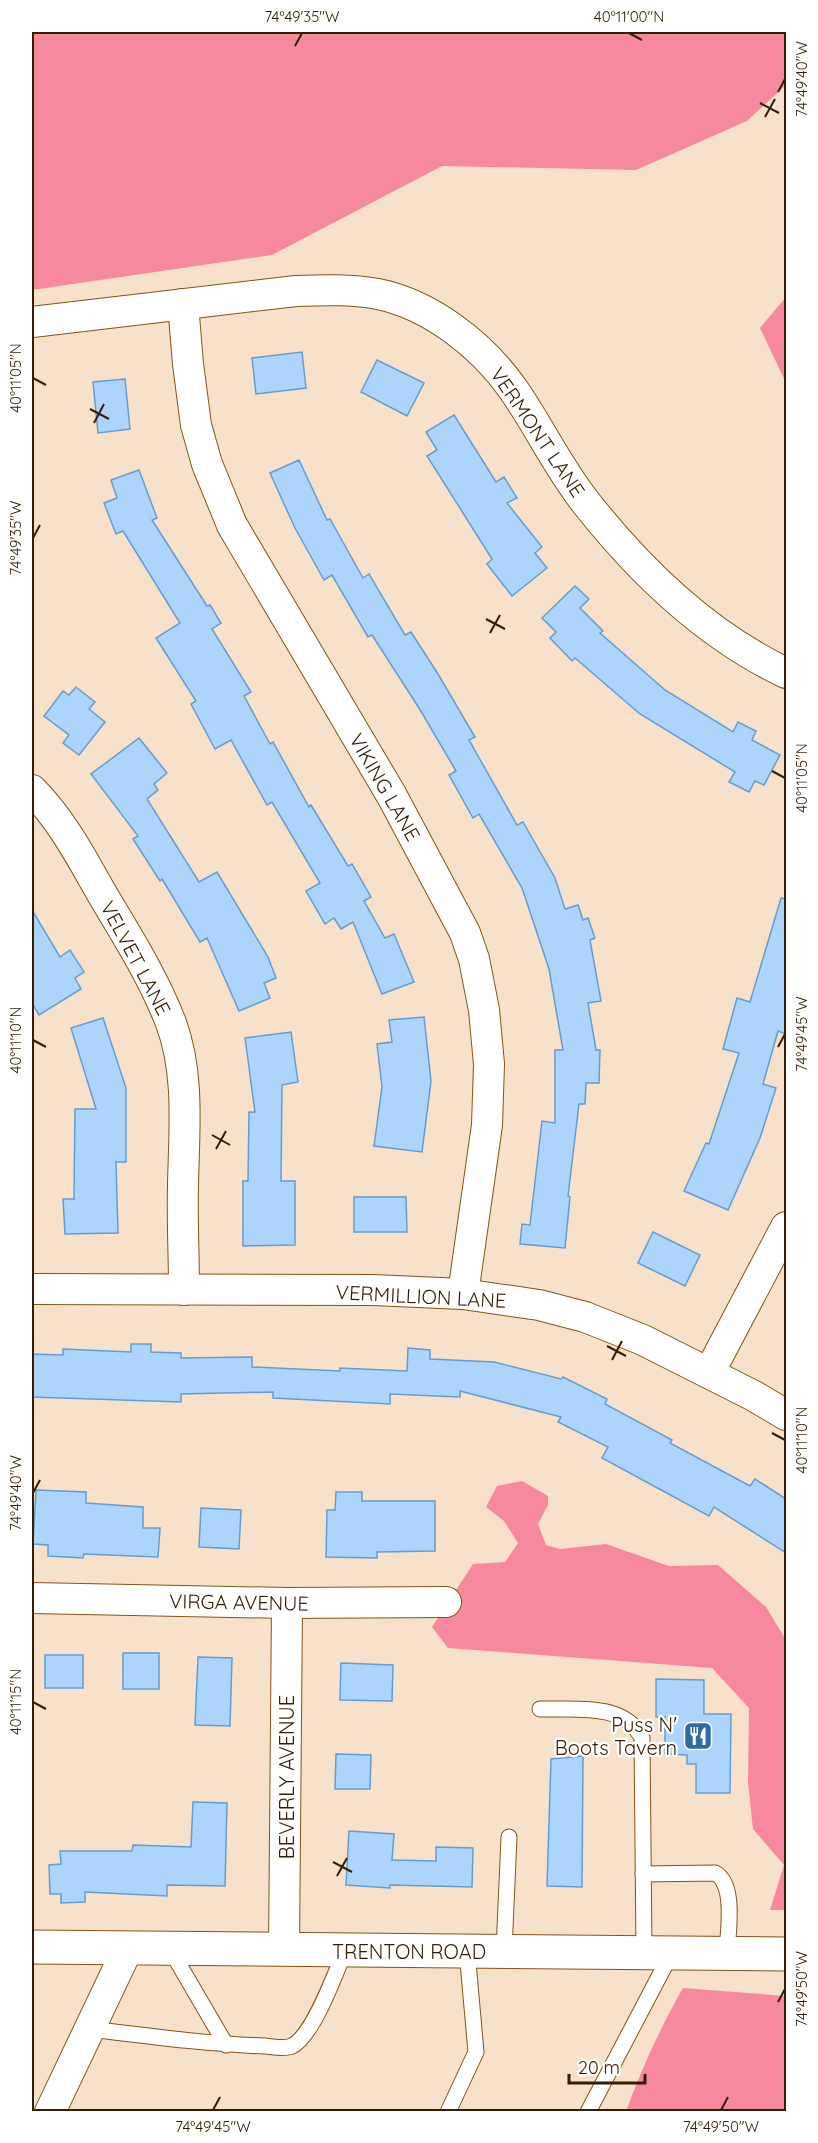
<svg xmlns="http://www.w3.org/2000/svg" width="818" height="2143" font-family="Quicksand,sans-serif">
<style>
.forest{fill:#f7899f}
.building{fill:#add4fa;stroke:#649cd1;stroke-width:1.5}
.lines{fill:none;stroke-linecap:round;stroke-linejoin:round}
.service-casing{stroke:#845412;stroke-width:17}
.minor-casing{stroke:#845412;stroke-width:32}
.secondary-casing{stroke:#845412;stroke-width:35}
.service{stroke:#fff;stroke-width:15}
.minor{stroke:#fff;stroke-width:30}
.secondary{stroke:#fff;stroke-width:33}
.ticks{fill:none;stroke:#331e05;stroke-width:2}
.labels{text-anchor:middle;dominant-baseline:central;stroke-width:4.5;stroke-linejoin:round;paint-order:stroke}
.street-label{font-size:20px;fill:#331e05;stroke:#fff}
.poi-label{font-size:20px;fill:#331e05;stroke:#fff;text-anchor:end}
.neatline{fill:none;stroke:#331e05;stroke-width:2}
.ticks-label{font-size:15px;text-anchor:middle;fill:#331e05}
</style>
<rect width="100%" height="100%" fill="#f8e1ca"/>
<!-- forest -->
<g class="forest">
<polygon points="32,32 786,32 786,85 747,121 636,170 442,166 272,255 32,290"/>
<polygon points="786,297 786,383 760,328"/>
<polygon points="522,1481 548,1496 548,1505 538,1524 546,1545 560,1549 606,1544 669,1566 718,1565 766,1607 786,1640 786,1910 770,1910 784,1865 753,1829 748,1782 749,1708 712,1668 448,1648 432,1627 473,1564 505,1562 518,1543 504,1521 486,1507 497,1486"/>
<path d="M683 1988 786 1996V2111H626C642 2068 660 2028 683 1988Z"/>
</g>
<!-- building -->
<g class="building">
<polygon points="302,352 306,388 256,394 252,358"/>
<polygon points="377,360 424,383 407,416 361,392"/>
<polygon points="125,379 130,429 98,433 93,382"/>
<polygon points="454,415 496,482 504,477 517,498 507,503 542,547 535,553 547,568 512,596 487,564 492,559 427,456 437,450 426,432"/>
<polygon points="299,460 327,520 330,519 363,578 369,574 405,635 411,632 438,674 475,737 469,740 517,825 523,822 555,878 565,909 578,905 583,920 588,918 595,938 590,940 601,1001 588,1003 596,1050 600,1050 599,1083 586,1083 585,1104 579,1104 568,1196 570,1197 565,1248 520,1244 522,1224 530,1225 542,1121 555,1123 555,1050 563,1050 549,969 522,888 479,814 473,818 449,775 456,771 419,708 372,635 368,637 332,575 324,580 295,528 270,473"/>
<polygon points="139,470 157,518 152,520 207,606 210,605 221,623 212,629 251,692 244,696 270,744 273,742 309,807 311,805 348,866 352,864 371,897 364,901 385,938 394,934 414,982 382,994 353,922 341,929 334,918 325,924 306,891 320,883 272,802 267,805 231,740 215,749 191,704 196,701 156,638 180,623 123,531 116,534 104,503 117,498 111,480"/>
<polygon points="575,586 589,599 580,608 603,631 600,633 665,690 733,732 738,722 756,731 752,740 780,755 764,785 755,781 749,792 729,782 735,772 640,714 575,658 572,661 550,638 556,632 542,618"/>
<polygon points="76,687 95,702 89,709 105,722 79,755 63,743 69,735 44,716 63,691 69,695"/>
<polygon points="139,738 167,773 154,784 158,790 147,799 199,882 217,872 268,957 276,978 264,983 270,998 239,1011 207,938 200,942 162,879 160,881 133,839 138,836 91,774"/>
<polygon points="781,898 786,899 786,1034 778,1031 763,1084 776,1088 760,1138 728,1210 684,1191 706,1143 709,1144 739,1053 723,1049 737,998 750,1002"/>
<polygon points="32,910 60,957 70,950 84,972 75,978 81,989 39,1015 32,1003"/>
<polygon points="424,1017 431,1081 422,1152 374,1146 382,1087 377,1044 392,1042 389,1020"/>
<polygon points="103,1018 126,1088 126,1162 116,1162 118,1233 65,1234 63,1199 74,1199 75,1109 96,1109 71,1028"/>
<polygon points="291,1032 298,1082 282,1085 281,1181 295,1181 295,1245 243,1246 243,1181 248,1181 249,1112 255,1112 245,1038"/>
<polygon points="354,1197 406,1197 407,1232 354,1232"/>
<polygon points="653,1232 700,1255 685,1286 638,1263"/>
<polygon points="131,1344 151,1344 151,1352 181,1353 181,1358 252,1357 252,1367 340,1371 340,1368 407,1371 408,1348 430,1350 430,1359 494,1362 561,1379 563,1377 607,1399 605,1404 672,1440 670,1443 750,1486 755,1479 786,1499 786,1553 714,1507 709,1516 602,1458 608,1447 558,1422 561,1417 460,1391 460,1397 390,1394 390,1404 273,1398 273,1392 181,1394 181,1402 32,1397 32,1354 63,1355 63,1349 131,1352"/>
<polygon points="36,1490 86,1492 86,1503 143,1507 143,1528 160,1528 158,1557 84,1554 83,1558 48,1556 48,1545 33,1544"/>
<polygon points="336,1492 362,1492 362,1501 435,1501 435,1551 377,1552 377,1558 326,1557 327,1510 335,1510"/>
<polygon points="201,1508 241,1510 239,1549 199,1547"/>
<rect x="123" y="1653" width="36" height="36"/>
<rect x="45" y="1655" width="38" height="33"/>
<polygon points="198,1657 232,1658 230,1726 195,1725"/>
<polygon points="341,1663 393,1665 392,1701 340,1700"/>
<polygon points="656,1679 704,1680 704,1714 731,1714 730,1793 696,1793 696,1764 687,1764 687,1755 665,1754 665,1717 656,1717"/>
<polygon points="336,1754 371,1755 370,1789 335,1789"/>
<polygon points="583,1756 582,1887 547,1886 551,1759"/>
<polygon points="193,1802 227,1803 225,1886 167,1885 167,1896 85,1892 85,1902 61,1903 61,1894 50,1894 49,1865 61,1864 60,1851 132,1851 133,1845 191,1847"/>
<polygon points="349,1831 394,1834 392,1860 436,1861 436,1847 473,1848 472,1887 390,1885 390,1888 346,1885"/>
</g>
<g class="lines">
<!-- service casing -->
<g class="service-casing">
<g id="service">
<path d="M540 1709C575 1710 624 1702 642 1738L644 1952"/>
<path d="M643 1874 715 1873C736 1884 728 1931 727 1953"/>
<polyline points="170,1949 226,2045"/>
<polyline points="504,1951 509,1837"/>
<path d="M90 2029C148 2036 206 2044 265 2046 272 2047 285 2049 292 2046 313 2036 336 1972 345 1950"/>
<polyline points="448,2112 476,2052 467,1951"/>
<polyline points="588,2112 672,1952"/>
</g>
</g>
<!-- minor casing -->
<g class="minor-casing">
<g id="minor">
<polyline points="183,304 188,364 196,425 207,464 232,525 392,796 465,933 474,959 484,1010 489,1064 487,1125 463,1294"/>
<path d="M32 322 296 291C323 290 351 289 378 294 431 305 482 345 513 389 539 426 558 468 587 504 640 571 708 636 786 673"/>
<path d="M32 790C63 821 83 861 105 899 129 939 154 979 171 1023 190 1074 184 1132 183 1185 182 1220 184 1255 184 1290"/>
<polyline points="32,1289 373,1290 463,1294 539,1305 585,1317 643,1340 754,1396 786,1415"/>
<polyline points="709,1373 786,1227"/>
<polyline points="32,1598 287,1603 446,1602"/>
<polyline points="284,1950 287,1603"/>
<polyline points="50,2112 128,1948"/>
</g>
</g>
<!-- secondary casing -->
<g class="secondary-casing">
<polyline id="secondary" points="32,1947 786,1954"/>
</g>
<!-- service -->
<use href="#service" class="service"/>
<!-- minor -->
<use href="#minor" class="minor"/>
<!-- secondary -->
<use href="#secondary" class="secondary"/>
</g>
<!-- ticks -->
<path class="ticks" d="M629 33 642 40M295 46 302 33M778 92 785 79M760 103 779 113M765 117 775 99M33 378 46 385M90 409 109 419M94 423 104 404M33 538 40 525M486 619 505 629M490 633 500 615M772 771 785 778M33 1040 46 1047M778 1047 785 1034M212 1135 230 1145M216 1149 226 1131M607 1346 626 1356M612 1360 622 1341M772 1433 785 1440M33 1493 40 1480M33 1702 46 1709M333 1862 352 1872M337 1876 347 1858M778 2002 785 1989M213 2110 220 2097M721 2110 728 2097"/>
<!-- icons -->
<defs>
<g id="restaurant-square" transform="scale(1.5)"><rect x="-9" y="-9" width="18" height="18" rx="4" fill="#2e6ca3" stroke="#fff"/><path d="M-5-6h1v4h1v-4h1v4h1v-4h1v5L-1.5 .5V6h-2V.5L-5-1ZM5-6V6H3V1.5H1.5Q1.5-4 5-6Z" fill="#fff"/></g>
</defs>
<g fill-rule="evenodd">
<use href="#restaurant-square" x="698" y="1736"/>
</g>
<g class="labels">
<!-- street labels -->
<g class="street-label">
<text transform="translate(538 432) rotate(56)">VERMONT LANE</text>
<text transform="translate(385 787) rotate(60)">VIKING LANE</text>
<text transform="translate(136 958) rotate(62)">VELVET LANE</text>
<text transform="translate(421 1296) rotate(3)">VERMILLION LANE</text>
<text transform="translate(239 1602) rotate(1)">VIRGA AVENUE</text>
<text transform="translate(286 1777) rotate(-90)">BEVERLY AVENUE</text>
<text x="409" y="1951">TRENTON ROAD</text>
</g>
<!-- poi labels -->
<g class="poi-label">
<text x="677" y="1724">Puss N'<tspan x="677" dy="23">Boots Tavern</tspan></text>
</g>
</g>
<!-- border -->
<rect width="818" height="2143" fill="none" stroke="#ffffff" stroke-width="66"/>
<!-- scale -->
<path d="M569 2074v9h76v-9" fill="none" stroke="#331e05" stroke-width="3"/>
<text x="578" y="2074" font-size="18" fill="#331e05" stroke="#ffffff" stroke-width="4.5" paint-order="stroke">20 m</text>
<rect x="33" y="33" width="752" height="2077" class="neatline"/>
<g class="ticks-label">
<text x="302" y="22">74°49'35"W</text>
<text x="629" y="22">40°11'00"N</text>
<text transform="translate(802 79) rotate(-90)" y="5">74°49'40"W</text>
<text transform="translate(16 378) rotate(-90)" y="5">40°11'05"N</text>
<text transform="translate(16 538) rotate(-90)" y="5">74°49'35"W</text>
<text transform="translate(802 778) rotate(-90)" y="5">40°11'05"N</text>
<text transform="translate(802 1034) rotate(-90)" y="5">74°49'45"W</text>
<text transform="translate(16 1040) rotate(-90)" y="5">40°11'10"N</text>
<text transform="translate(802 1440) rotate(-90)" y="5">40°11'10"N</text>
<text transform="translate(16 1493) rotate(-90)" y="5">74°49'40"W</text>
<text transform="translate(16 1702) rotate(-90)" y="5">40°11'15"N</text>
<text transform="translate(802 1989) rotate(-90)" y="5">74°49'50"W</text>
<text x="213" y="2132">74°49'45"W</text>
<text x="721" y="2132">74°49'50"W</text>
</g>
</svg>
